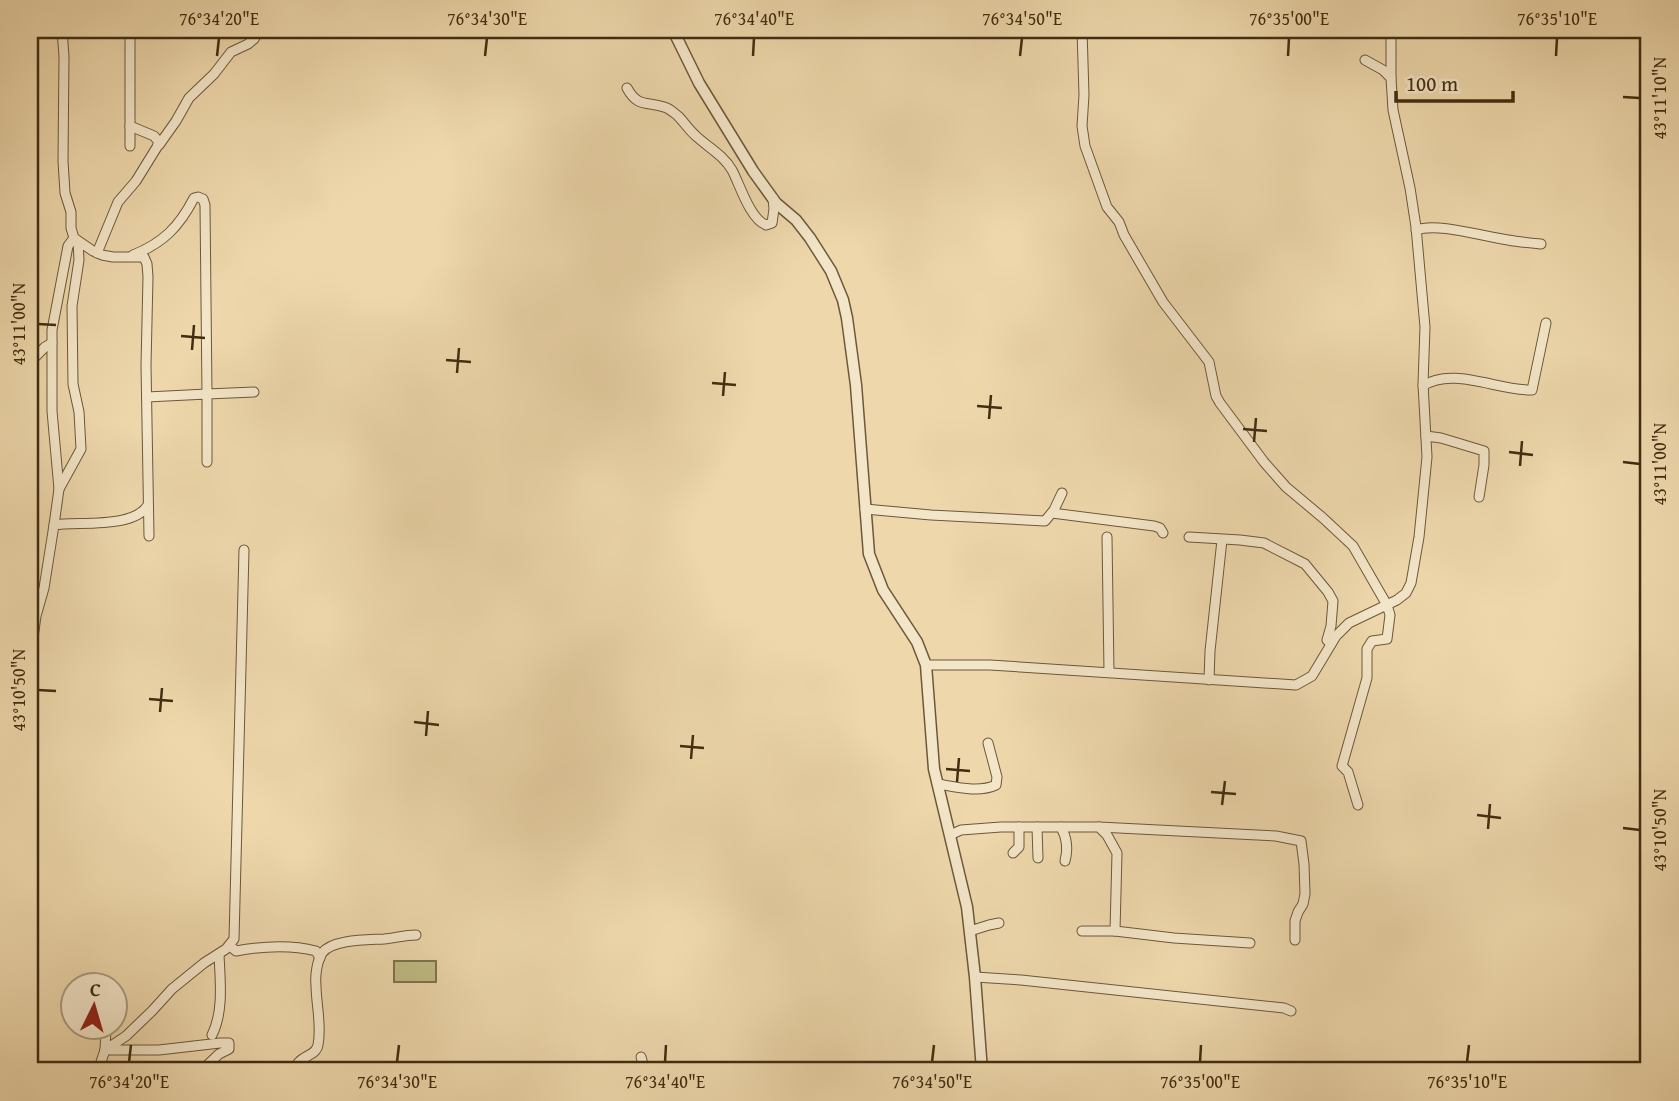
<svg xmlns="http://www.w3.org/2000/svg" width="1679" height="1101" font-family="'Gentium Book Plus',serif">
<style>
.green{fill:#bfbc84;stroke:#80744a;stroke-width:2}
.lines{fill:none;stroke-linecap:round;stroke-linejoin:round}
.minor-casing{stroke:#6c5838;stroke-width:11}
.tertiary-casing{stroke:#6c5838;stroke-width:13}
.minor{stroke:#f3e5c8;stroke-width:9}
.tertiary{stroke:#f3e5c8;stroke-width:10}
.ticks{fill:none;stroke:#412d11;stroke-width:2.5}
.neatline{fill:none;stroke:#412d11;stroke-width:2.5}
.ticks-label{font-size:18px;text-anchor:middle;fill:#412d11}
</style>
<rect width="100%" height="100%" fill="#edd7ab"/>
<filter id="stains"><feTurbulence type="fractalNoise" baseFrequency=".00286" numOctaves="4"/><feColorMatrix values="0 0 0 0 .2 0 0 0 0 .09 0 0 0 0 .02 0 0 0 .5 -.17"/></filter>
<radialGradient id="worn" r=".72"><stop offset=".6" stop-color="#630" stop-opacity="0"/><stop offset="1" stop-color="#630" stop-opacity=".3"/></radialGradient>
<!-- green -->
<rect class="green" x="394" y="961" width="42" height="21"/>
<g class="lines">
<!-- minor casing -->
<g class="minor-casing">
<g id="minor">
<polyline points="62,30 64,56 63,161 65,193 71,212 71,228 74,238 93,251 102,255 113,257 144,257 147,264 148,277 146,365 149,536"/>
<polyline points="1082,30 1084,95 1082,126 1085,146 1107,207 1119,222 1124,235 1163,302 1209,362 1216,396 1220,403 1264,462 1286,487 1323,518 1353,546 1387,605 1390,615 1387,639 1372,641 1367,649 1367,678 1342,766 1348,772 1358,805"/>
<polyline points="1391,30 1391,78"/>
<path d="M627 88C638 108 646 101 664 107 669 108 673 112 678 116 684 122 689 130 696 136 709 148 723 155 732 170 740 185 750 219 766 225L772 223 774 209 773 198"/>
<polyline points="159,145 176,121 189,98 214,74 231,52 248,44 254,39 259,30"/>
<polyline points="130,146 130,30"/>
<path d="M1416 230C1438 222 1484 237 1508 240 1519 242 1530 243 1541 244"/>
<polyline points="97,253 118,202 136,181 157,147 159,142 154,136 130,126"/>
<path d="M133 255C163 243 179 227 194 198L198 197 203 199 205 205 207 394 254 392"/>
<polyline points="30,362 45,347 52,343"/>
<path d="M1423 386C1452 366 1499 391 1532 390L1546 323"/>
<polyline points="147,397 207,394 207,462"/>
<polyline points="1426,436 1441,438 1484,451 1484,465 1479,497"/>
<polyline points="59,489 81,449 79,412 73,384 72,306 79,260 78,241"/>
<polyline points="865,509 931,515 1045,521 1054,510 1062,493"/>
<polyline points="1052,513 1154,526 1160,528 1163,533"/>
<polyline points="54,525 59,489 52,411 52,330 68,246 74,238"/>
<polyline points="1107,537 1109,672"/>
<polyline points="1189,537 1240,540 1264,543 1305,564 1328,592 1333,601 1331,626 1327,640 1331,644"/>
<path d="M30 660 36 616 44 588 54 525C78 521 134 529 148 505"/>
<polyline points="926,665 990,665 1296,685 1312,676 1336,636 1349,623 1397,600 1406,593 1411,583 1419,537 1427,457 1423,384 1425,327 1416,227 1410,188 1393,110 1391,78 1383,70 1365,60"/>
<polyline points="1209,680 1210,651 1222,540"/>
<path d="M938 784C956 787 979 793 996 785L997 777 988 743"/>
<polyline points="1037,827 1038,858"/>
<path d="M1061 827C1067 838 1068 850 1065 861"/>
<polyline points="1099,827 1276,836 1301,841 1304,864 1305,894 1303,904 1298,912 1295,921 1295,940"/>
<polyline points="950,835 961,830 1001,827 1099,827 1107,835 1117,853 1115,931 1082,931"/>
<polyline points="1013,853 1019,847 1019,827"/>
<polyline points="970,931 989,925 999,923"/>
<polyline points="1115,931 1174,938 1250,943"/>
<path d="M230 946 236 951C263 946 289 944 316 951L320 958"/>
<polyline points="975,977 1021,980 1284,1008 1291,1011"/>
<polyline points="116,996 116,1001"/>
<path d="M212 1035C224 1011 220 980 219 954"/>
<polyline points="105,1050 126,1036 152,1011 172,989 204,963 226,949 234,939 244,550"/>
<polyline points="105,1050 106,1028"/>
<polyline points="641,1057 645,1071"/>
<polyline points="98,1071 105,1050 159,1050 220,1043 229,1043 229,1049 219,1054 201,1071"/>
<path d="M293 1071C295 1068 296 1065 299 1062 305 1055 316 1055 318 1045 322 1025 316 1004 316 985 315 976 317 961 322 953 333 939 368 940 384 939 395 938 405 935 416 935"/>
</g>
</g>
<!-- tertiary casing -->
<g class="tertiary-casing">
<polyline id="tertiary" points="673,30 699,83 753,171 776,203 796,220 810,238 831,271 843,300 847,318 856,385 869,554 883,590 917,642 926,665 934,769 967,907 975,977 982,1071"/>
</g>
<!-- minor -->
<use href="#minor" class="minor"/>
<!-- tertiary -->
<use href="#tertiary" class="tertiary"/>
</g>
<!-- ticks -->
<path class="ticks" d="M217 56 219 38M485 56 487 38M753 56 754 38M1020 56 1022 38M1288 56 1289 38M1556 56 1557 38M1623 97 1640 98M38 324 56 325M181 336 205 338M192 350 194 325M446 360 471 362M457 373 459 348M712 383 736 385M723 396 725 372M977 406 1002 408M989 419 991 395M1243 429 1267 431M1254 442 1256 418M1509 452 1533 455M1623 462 1640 464M1520 466 1522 441M38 690 56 691M149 699 173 701M160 712 162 688M414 722 439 725M426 736 428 711M680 746 704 748M691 759 693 735M946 769 970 771M957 782 959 758M1211 792 1236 794M1222 805 1225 781M1477 815 1501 818M1623 828 1640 830M1488 829 1490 804M129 1062 131 1045M397 1062 399 1045M665 1062 666 1045M932 1062 934 1045M1200 1062 1201 1045M1467 1062 1469 1045"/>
<!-- margin -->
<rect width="1679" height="1101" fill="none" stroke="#edd7ab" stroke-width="77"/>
<!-- north arrow -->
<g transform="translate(94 1006) rotate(5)"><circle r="33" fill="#f3e5c8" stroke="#ac9b7f" stroke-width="2"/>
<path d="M0-5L12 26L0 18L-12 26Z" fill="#8f2418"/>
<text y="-10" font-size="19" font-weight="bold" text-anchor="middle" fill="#412d11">С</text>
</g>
<!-- scale -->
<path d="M1396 91v10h117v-10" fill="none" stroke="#412d11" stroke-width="3.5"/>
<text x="1406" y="91" font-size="21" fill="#412d11" stroke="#f3e5c8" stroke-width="5" paint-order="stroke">100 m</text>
<rect x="38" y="38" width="1602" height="1024" class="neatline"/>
<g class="ticks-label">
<text x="219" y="25">76°34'20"E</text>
<text x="487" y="25">76°34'30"E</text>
<text x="754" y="25">76°34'40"E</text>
<text x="1022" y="25">76°34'50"E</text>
<text x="1289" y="25">76°35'00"E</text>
<text x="1557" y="25">76°35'10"E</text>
<text transform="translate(1660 98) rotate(-90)" y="6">43°11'10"N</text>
<text transform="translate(19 324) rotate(-90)" y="6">43°11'00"N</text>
<text transform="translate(1660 464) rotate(-90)" y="6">43°11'00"N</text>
<text transform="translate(19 690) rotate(-90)" y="6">43°10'50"N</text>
<text transform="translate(1660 830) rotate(-90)" y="6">43°10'50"N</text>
<text x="129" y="1088">76°34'20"E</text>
<text x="397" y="1088">76°34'30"E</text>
<text x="665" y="1088">76°34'40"E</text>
<text x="932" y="1088">76°34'50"E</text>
<text x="1200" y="1088">76°35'00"E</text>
<text x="1467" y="1088">76°35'10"E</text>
</g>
<rect width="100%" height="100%" filter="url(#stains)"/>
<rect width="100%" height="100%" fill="url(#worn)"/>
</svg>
